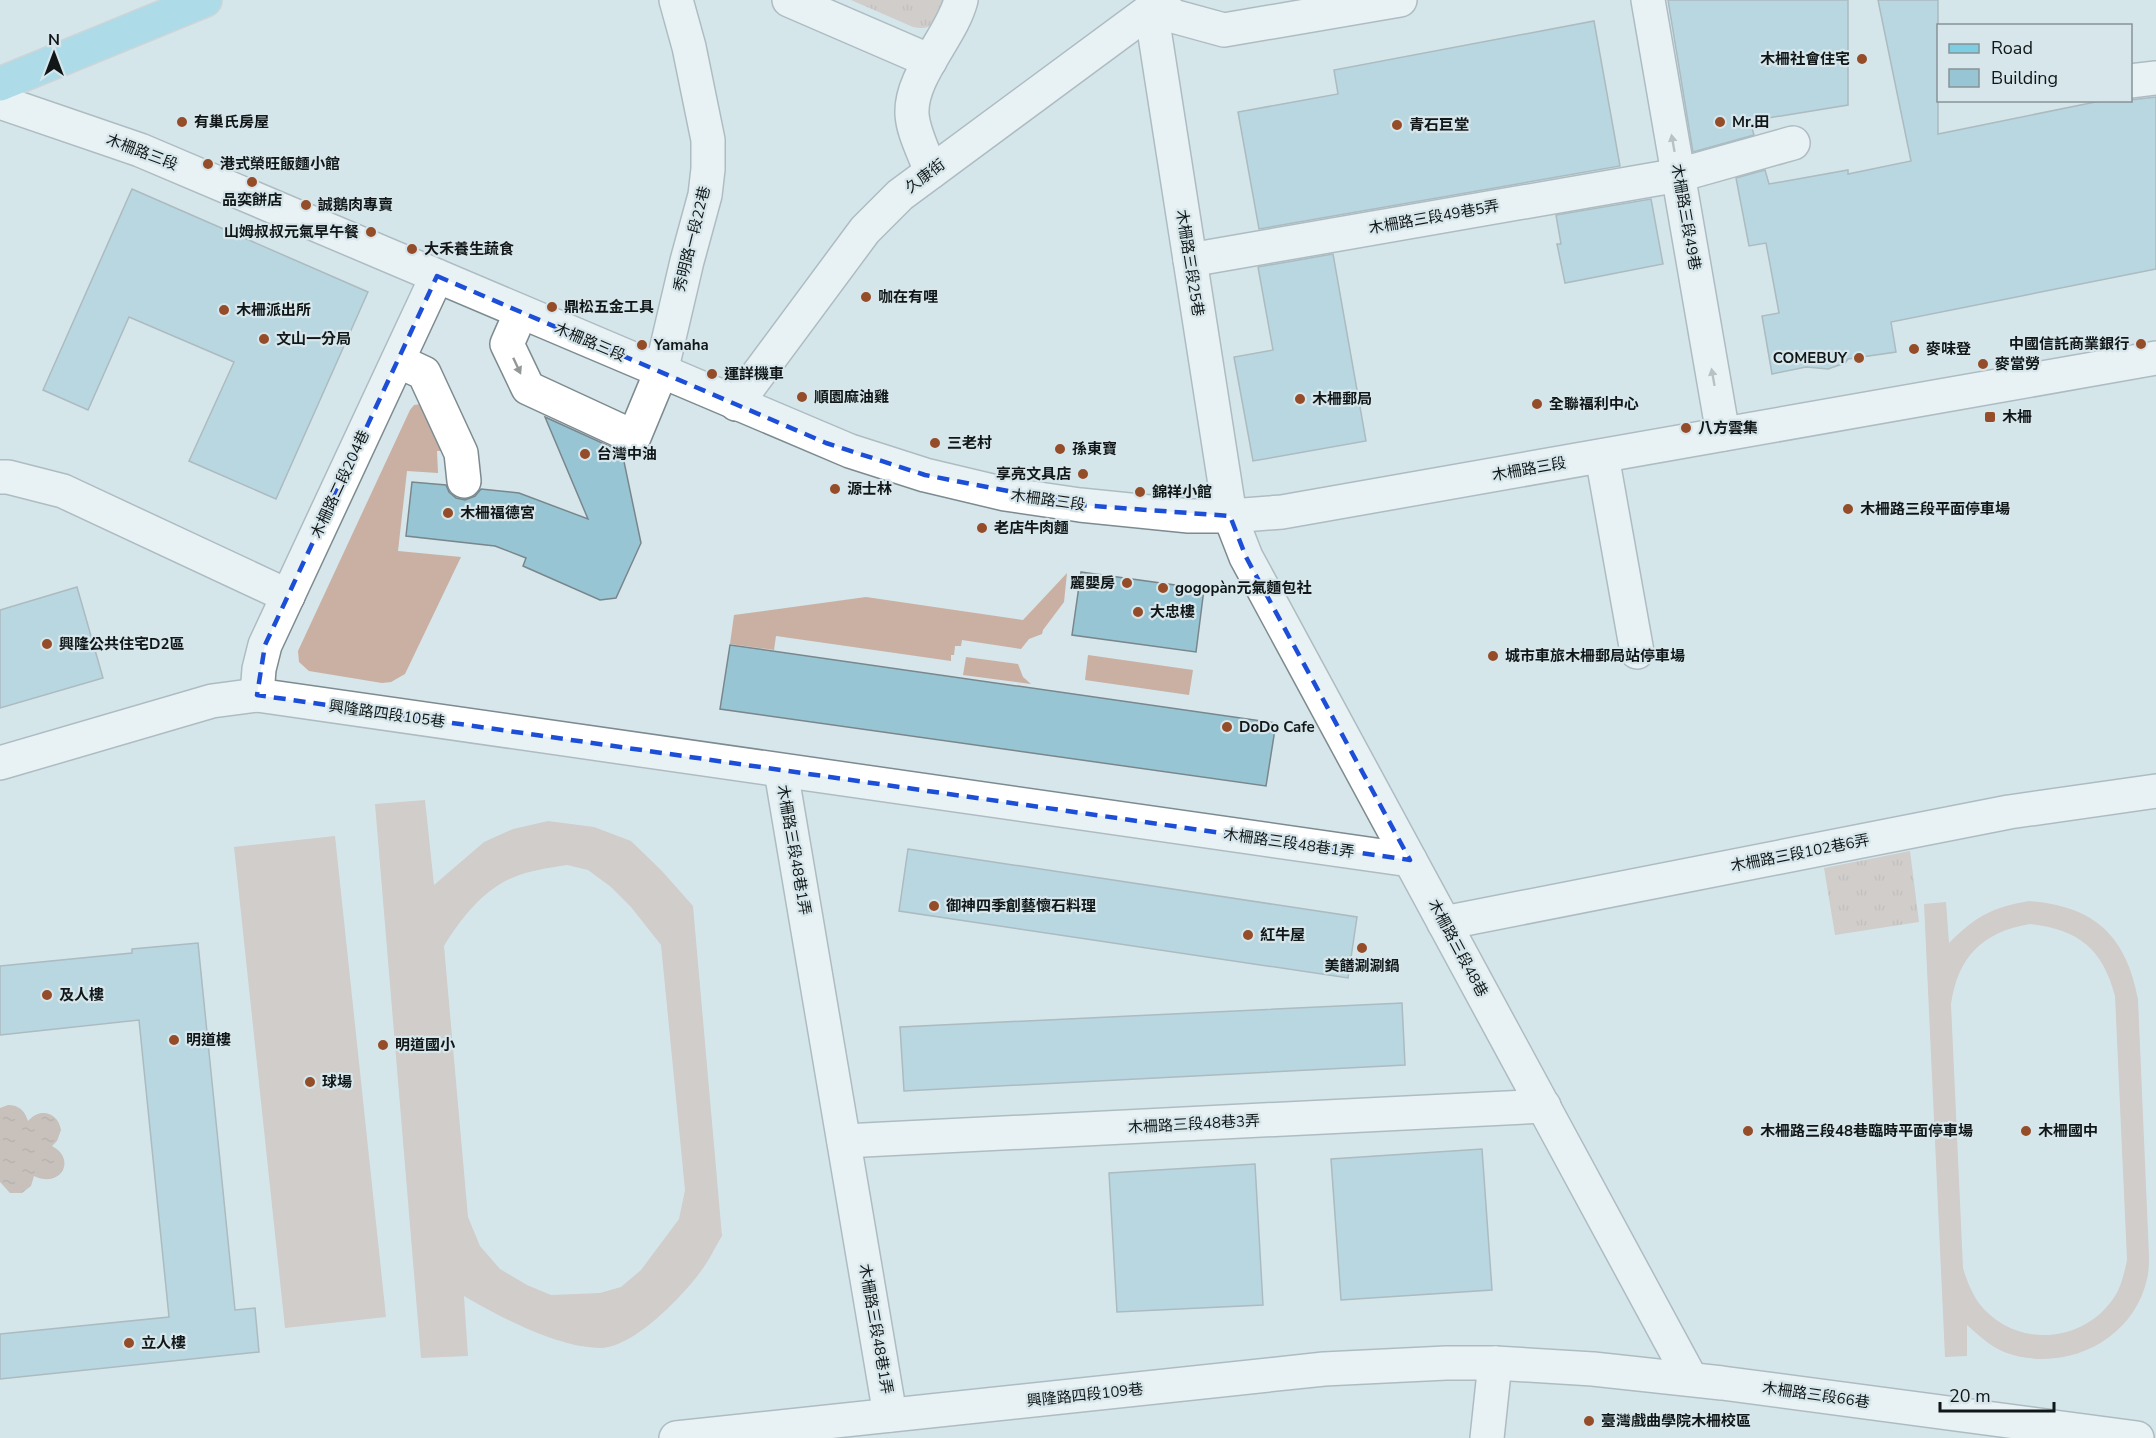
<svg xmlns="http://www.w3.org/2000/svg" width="2156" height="1438" font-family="'Nunito Sans','Noto Sans TC',sans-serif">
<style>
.grass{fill:url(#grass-tufts)}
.garden{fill:#caafa3;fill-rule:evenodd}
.water{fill:url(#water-ripples)}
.building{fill:#98c5d4;stroke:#79878c;stroke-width:1.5}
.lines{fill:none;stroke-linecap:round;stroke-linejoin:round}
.minor-casing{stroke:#7d8b90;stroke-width:36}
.major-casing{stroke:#c1c3c3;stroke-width:36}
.minor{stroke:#fff;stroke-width:33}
.major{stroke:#7dcee3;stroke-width:33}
.oneway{fill:#949797}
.marked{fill:none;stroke:#1d4ed8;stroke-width:4.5;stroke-dasharray:12 8;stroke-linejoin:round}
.poi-dot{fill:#944d28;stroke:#d6e6eb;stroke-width:2}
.labels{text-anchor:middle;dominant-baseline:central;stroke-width:4.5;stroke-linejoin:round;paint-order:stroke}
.poi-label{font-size:15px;font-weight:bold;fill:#111718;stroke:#d6e6eb;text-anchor:start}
.street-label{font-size:15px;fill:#111718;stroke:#d6e6eb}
</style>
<defs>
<pattern id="grass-tufts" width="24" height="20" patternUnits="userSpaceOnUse" patternTransform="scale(1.5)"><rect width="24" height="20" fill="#caafa3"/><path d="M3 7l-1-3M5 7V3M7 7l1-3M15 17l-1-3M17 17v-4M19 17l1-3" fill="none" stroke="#ac968c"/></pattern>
<pattern id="water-ripples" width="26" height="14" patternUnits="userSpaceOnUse" patternTransform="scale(1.5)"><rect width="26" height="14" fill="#b79280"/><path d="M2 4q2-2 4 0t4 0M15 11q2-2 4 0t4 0" fill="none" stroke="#937668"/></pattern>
</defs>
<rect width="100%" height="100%" fill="#d6e6eb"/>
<!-- grass -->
<g class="grass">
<path d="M851 0H945C940 18 934 32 913 27Z"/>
<polygon points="1910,851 1919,922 1835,935 1824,868"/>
</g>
<!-- garden -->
<g class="garden">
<polygon points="421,404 449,451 437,451 438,473 407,471 398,551 461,557 405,674 391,682 382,683 309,671 299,662 298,651 410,410 414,405"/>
<polygon points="1067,573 1064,602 1043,630 1042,634 1029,639 1021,649 962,640 961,646 955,646 954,655 951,655 951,661 776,636 774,650 730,644 734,615 866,597 1023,620"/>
<polygon points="1088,655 1193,670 1189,695 1085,680"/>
<polygon points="966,657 1018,664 1023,677 1031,684 963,675"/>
<path d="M425 800 434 885 484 842 513 829 548 821 594 827 631 841 662 871 693 906 722 1236C715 1247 709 1261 701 1271 682 1297 634 1347 601 1348 558 1348 500 1317 464 1296L468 1356 421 1358 375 804ZM567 865 588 870 611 887 631 907 661 945 685 1190 679 1219 641 1270 621 1287 600 1293 551 1295 527 1285 500 1269 480 1246 468 1217 444 946C460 920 483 890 512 878 530 870 549 868 567 865Z"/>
<polygon points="335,836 386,1317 285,1328 234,847"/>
<path d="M2029 901C2094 906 2126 935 2138 999L2149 1256C2149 1263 2149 1272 2147 1279 2133 1342 2063 1374 2004 1352 1990 1346 1978 1335 1967 1325V1356L1945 1357 1924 904 1946 902 1949 943C1975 917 1992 907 2029 901ZM2030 924C2078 929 2103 949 2115 996L2127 1260C2124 1274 2121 1288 2113 1299 2081 1345 2012 1348 1978 1302 1971 1291 1967 1281 1963 1268L1951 1004C1958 957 1982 932 2030 924Z"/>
</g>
<!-- water -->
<path class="water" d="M8 1105C19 1105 25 1111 28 1121 40 1107 58 1112 61 1130L57 1141 52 1146C77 1159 61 1189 34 1176L31 1186 22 1193H10L0 1182V1108Z"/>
<!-- building -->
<g class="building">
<polygon points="1668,0 1848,0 1848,105 1750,121 1754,135 1693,152"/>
<polygon points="1878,0 1938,0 1938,134 2105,100 2130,100 2156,97 2156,269 1891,322 1896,352 1848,359 1845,363 1828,369 1806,367 1772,374 1762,316 1779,313 1777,302 1766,243 1749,246 1736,178 1765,170 1769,184 1848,170 1848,174 1911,161"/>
<polygon points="1594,21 1620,166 1259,229 1238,112 1338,94 1334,70"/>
<polygon points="132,189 368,292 276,499 189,461 234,362 129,317 88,410 43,390"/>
<polygon points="1651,199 1663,264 1565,283 1557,244 1561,244 1556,215"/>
<polygon points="1333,254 1366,441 1253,461 1234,357 1273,350 1258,267"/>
<polygon points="545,417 622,452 641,543 616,598 600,600 523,566 526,558 495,546 406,536 412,482 446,485 449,492 456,498 465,500 475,496 481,489 519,493 588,519"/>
<polygon points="1081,572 1204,589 1196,652 1072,635"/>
<polygon points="77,587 103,678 0,708 0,610"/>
<polygon points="730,645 1276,723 1266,786 720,709"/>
<polygon points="908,849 1357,917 1348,978 899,911"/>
<polygon points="198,943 235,1310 255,1308 259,1352 0,1379 0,1334 169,1317 139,1020 0,1035 0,966 132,953 132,949"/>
<polygon points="1402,1003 1405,1065 904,1091 900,1027"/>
<polygon points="1482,1149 1492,1290 1341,1300 1331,1159"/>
<polygon points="1255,1164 1263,1305 1117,1312 1109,1173"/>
</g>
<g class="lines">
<!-- minor casing -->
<g class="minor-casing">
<g id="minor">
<polyline points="789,0 930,61"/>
<polyline points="1400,0 1224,30 1151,10 1230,516 1246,557 1691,1379"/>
<polyline points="1648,0 1723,434"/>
<polyline points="2130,81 2156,78"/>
<polyline points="0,102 140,150 850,451 925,475 1005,494 1080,505 1189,516 1230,516 1282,512 2156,358"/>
<path d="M931 172C925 154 913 133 912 114 910 76 952 36 961 0"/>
<polyline points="1190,260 1679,175 1793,143"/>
<polyline points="521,312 507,344 528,388 634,437 661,372 687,261 705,195 708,169 708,140 689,47 676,0"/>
<polyline points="398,361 424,373 461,453 464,481"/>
<polyline points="736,404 865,230 900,195 1164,0"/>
<polyline points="1602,456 1637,652"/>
<polyline points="0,477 8,477 63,491 288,596"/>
<polyline points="257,695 259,669 265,645 437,276"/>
<polyline points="0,763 212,701 257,695 1410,860"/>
<polyline points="781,771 890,1415"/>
<polyline points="1444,923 2009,812 2156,791"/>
<polyline points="844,1141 1544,1106"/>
<polyline points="676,1438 1324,1369 1446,1363 1495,1363 1593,1369 1722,1383 2137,1438"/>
<polyline points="1487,1438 1495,1363"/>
</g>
</g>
<!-- major casing -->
<g class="major-casing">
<polyline id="major" points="0,84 205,0"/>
</g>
<!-- minor -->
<use href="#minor" class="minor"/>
<!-- major -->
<use href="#major" class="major"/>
</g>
<!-- one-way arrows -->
<defs><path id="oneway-solid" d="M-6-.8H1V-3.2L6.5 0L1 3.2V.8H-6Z" transform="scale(1.5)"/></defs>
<g class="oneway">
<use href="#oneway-solid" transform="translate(1673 143) rotate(-100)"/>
<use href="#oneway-solid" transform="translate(517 366) rotate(65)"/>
<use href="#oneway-solid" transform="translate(1713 377) rotate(-100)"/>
</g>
<!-- marked area -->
<path d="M0 0H2156V1438H0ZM437 276 826 443 925 475 1080 505 1230 516 1246 557 1410 860 257 695 265 645Z" fill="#d6e6eb" fill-opacity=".55" fill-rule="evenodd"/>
<path class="marked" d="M437 276 826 443 925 475 1080 505 1230 516 1246 557 1410 860 257 695 265 645Z"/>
<!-- markers -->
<g class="poi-dot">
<circle cx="1862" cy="59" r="6"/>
<circle cx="182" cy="122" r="6"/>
<circle cx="1720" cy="122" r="6"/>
<circle cx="1397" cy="125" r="6"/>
<circle cx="208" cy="164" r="6"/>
<circle cx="252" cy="182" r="6"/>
<circle cx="306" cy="205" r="6"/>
<circle cx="371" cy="232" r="6"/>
<circle cx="412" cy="249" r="6"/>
<circle cx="866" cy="297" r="6"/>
<circle cx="552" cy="307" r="6"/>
<circle cx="224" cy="310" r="6"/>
<circle cx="264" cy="339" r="6"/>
<circle cx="2141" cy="344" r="6"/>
<circle cx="642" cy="345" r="6"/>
<circle cx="1914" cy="349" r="6"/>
<circle cx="1859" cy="358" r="6"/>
<circle cx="1983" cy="364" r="6"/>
<circle cx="712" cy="374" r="6"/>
<circle cx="802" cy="397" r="6"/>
<circle cx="1300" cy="399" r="6"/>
<circle cx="1537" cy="404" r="6"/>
<rect x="1984" y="411" width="12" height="12" rx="3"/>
<circle cx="1686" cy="428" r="6"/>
<circle cx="935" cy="443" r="6"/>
<circle cx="1060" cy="449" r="6"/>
<circle cx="585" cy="454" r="6"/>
<circle cx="1083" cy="474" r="6"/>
<circle cx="835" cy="489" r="6"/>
<circle cx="1140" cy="492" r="6"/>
<circle cx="1848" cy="509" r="6"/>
<circle cx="448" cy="513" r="6"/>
<circle cx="982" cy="528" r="6"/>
<circle cx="1127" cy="583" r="6"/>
<circle cx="1163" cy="588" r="6"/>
<circle cx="1138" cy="612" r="6"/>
<circle cx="47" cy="644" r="6"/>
<circle cx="1493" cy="656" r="6"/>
<circle cx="1227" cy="727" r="6"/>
<circle cx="934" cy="906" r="6"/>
<circle cx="1248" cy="935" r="6"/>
<circle cx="1362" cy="948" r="6"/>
<circle cx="47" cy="995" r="6"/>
<circle cx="174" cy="1040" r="6"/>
<circle cx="383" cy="1045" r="6"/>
<circle cx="310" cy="1082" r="6"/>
<circle cx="1748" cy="1131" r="6"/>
<circle cx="2026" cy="1131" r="6"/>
<circle cx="129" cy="1343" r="6"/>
<circle cx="1589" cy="1421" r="6"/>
</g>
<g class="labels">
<!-- poi labels -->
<g class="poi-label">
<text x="1850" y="59" text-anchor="end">木柵社會住宅</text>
<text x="194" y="122">有巢氏房屋</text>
<text x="1732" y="122">Mr.田</text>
<text x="1409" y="125">青石巨堂</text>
<text x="220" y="164">港式榮旺飯麵小館</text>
<text x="252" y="200" text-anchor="middle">品奕餅店</text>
<text x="318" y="205">誠鵝肉專賣</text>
<text x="359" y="232" text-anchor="end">山姆叔叔元氣早午餐</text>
<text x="424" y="249">大禾養生蔬食</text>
<text x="878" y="297">咖在有哩</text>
<text x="564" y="307">鼎松五金工具</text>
<text x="236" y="310">木柵派出所</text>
<text x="276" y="339">文山一分局</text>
<text x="2129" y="344" text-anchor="end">中國信託商業銀行</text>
<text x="654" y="345">Yamaha</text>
<text x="1926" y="349">麥味登</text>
<text x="1847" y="358" text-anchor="end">COMEBUY</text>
<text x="1995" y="364">麥當勞</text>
<text x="724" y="374">運詳機車</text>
<text x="814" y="397">順園麻油雞</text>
<text x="1312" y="399">木柵郵局</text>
<text x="1549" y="404">全聯福利中心</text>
<text x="2002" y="417">木柵</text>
<text x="1698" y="428">八方雲集</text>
<text x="947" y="443">三老村</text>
<text x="1072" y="449">孫東寶</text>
<text x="597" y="454">台灣中油</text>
<text x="1071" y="474" text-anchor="end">享亮文具店</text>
<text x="847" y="489">源士林</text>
<text x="1152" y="492">錦祥小館</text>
<text x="1860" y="509">木柵路三段平面停車場</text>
<text x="460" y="513">木柵福德宮</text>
<text x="994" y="528">老店牛肉麵</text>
<text x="1115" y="583" text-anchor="end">麗嬰房</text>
<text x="1175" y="588">gogopàn元氣麵包社</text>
<text x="1150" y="612">大忠樓</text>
<text x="59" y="644">興隆公共住宅D2區</text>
<text x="1505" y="656">城市車旅木柵郵局站停車場</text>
<text x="1239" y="727">DoDo Cafe</text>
<text x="946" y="906">御神四季創藝懷石料理</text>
<text x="1260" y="935">紅牛屋</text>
<text x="1362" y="966" text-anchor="middle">美饍涮涮鍋</text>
<text x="59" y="995">及人樓</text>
<text x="186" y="1040">明道樓</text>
<text x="395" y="1045">明道國小</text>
<text x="322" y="1082">球場</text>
<text x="1760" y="1131">木柵路三段48巷臨時平面停車場</text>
<text x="2038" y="1131">木柵國中</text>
<text x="141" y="1343">立人樓</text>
<text x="1601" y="1421">臺灣戲曲學院木柵校區</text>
</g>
<!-- street labels -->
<g class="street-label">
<text transform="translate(142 152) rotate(21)">木柵路三段</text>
<text transform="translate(925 176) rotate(-37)">久康街</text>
<text transform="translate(1434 217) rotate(-10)">木柵路三段49巷5弄</text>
<text transform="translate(1686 217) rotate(80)">木柵路三段49巷</text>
<text transform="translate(692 239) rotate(-76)">秀明路一段22巷</text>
<text transform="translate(1190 263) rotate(81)">木柵路三段25巷</text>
<text transform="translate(590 342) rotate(23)">木柵路三段</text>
<text transform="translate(1529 469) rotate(-10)">木柵路三段</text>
<text transform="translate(340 484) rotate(-65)">木柵路二段204巷</text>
<text transform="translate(1048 500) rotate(8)">木柵路三段</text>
<text transform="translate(387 714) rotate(8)">興隆路四段105巷</text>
<text transform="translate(1289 843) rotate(8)">木柵路三段48巷1弄</text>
<text transform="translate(794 850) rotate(80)">木柵路三段48巷1弄</text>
<text transform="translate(1800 853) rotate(-11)">木柵路三段102巷6弄</text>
<text transform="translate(1458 948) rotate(62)">木柵路三段48巷</text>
<text transform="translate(1194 1124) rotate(-3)">木柵路三段48巷3弄</text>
<text transform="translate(876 1329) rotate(80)">木柵路三段48巷1弄</text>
<text transform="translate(1085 1395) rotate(-6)">興隆路四段109巷</text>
<text transform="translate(1816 1395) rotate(8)">木柵路三段66巷</text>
</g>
</g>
<!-- legend -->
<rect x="1937" y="24" width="195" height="78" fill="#d6e6eb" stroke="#879397" stroke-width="1.5"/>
<rect x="1949" y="44" width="30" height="9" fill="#7dcee3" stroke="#879397" stroke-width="1.5"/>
<text x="1991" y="54" font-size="18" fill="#111718">Road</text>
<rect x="1949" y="69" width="30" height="18" fill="#98c5d4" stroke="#879397" stroke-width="1.5"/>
<text x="1991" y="84" font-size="18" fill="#111718">Building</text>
<!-- north arrow -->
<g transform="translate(54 54)" stroke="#d6e6eb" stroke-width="4.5" paint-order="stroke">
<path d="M0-4.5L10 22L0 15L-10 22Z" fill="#111718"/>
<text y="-9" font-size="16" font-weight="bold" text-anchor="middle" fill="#111718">N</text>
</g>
<!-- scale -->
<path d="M1940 1402v9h114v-9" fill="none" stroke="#111718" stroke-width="3"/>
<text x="1949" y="1402" font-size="18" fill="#111718" stroke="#d6e6eb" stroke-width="4.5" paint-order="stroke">20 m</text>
</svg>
